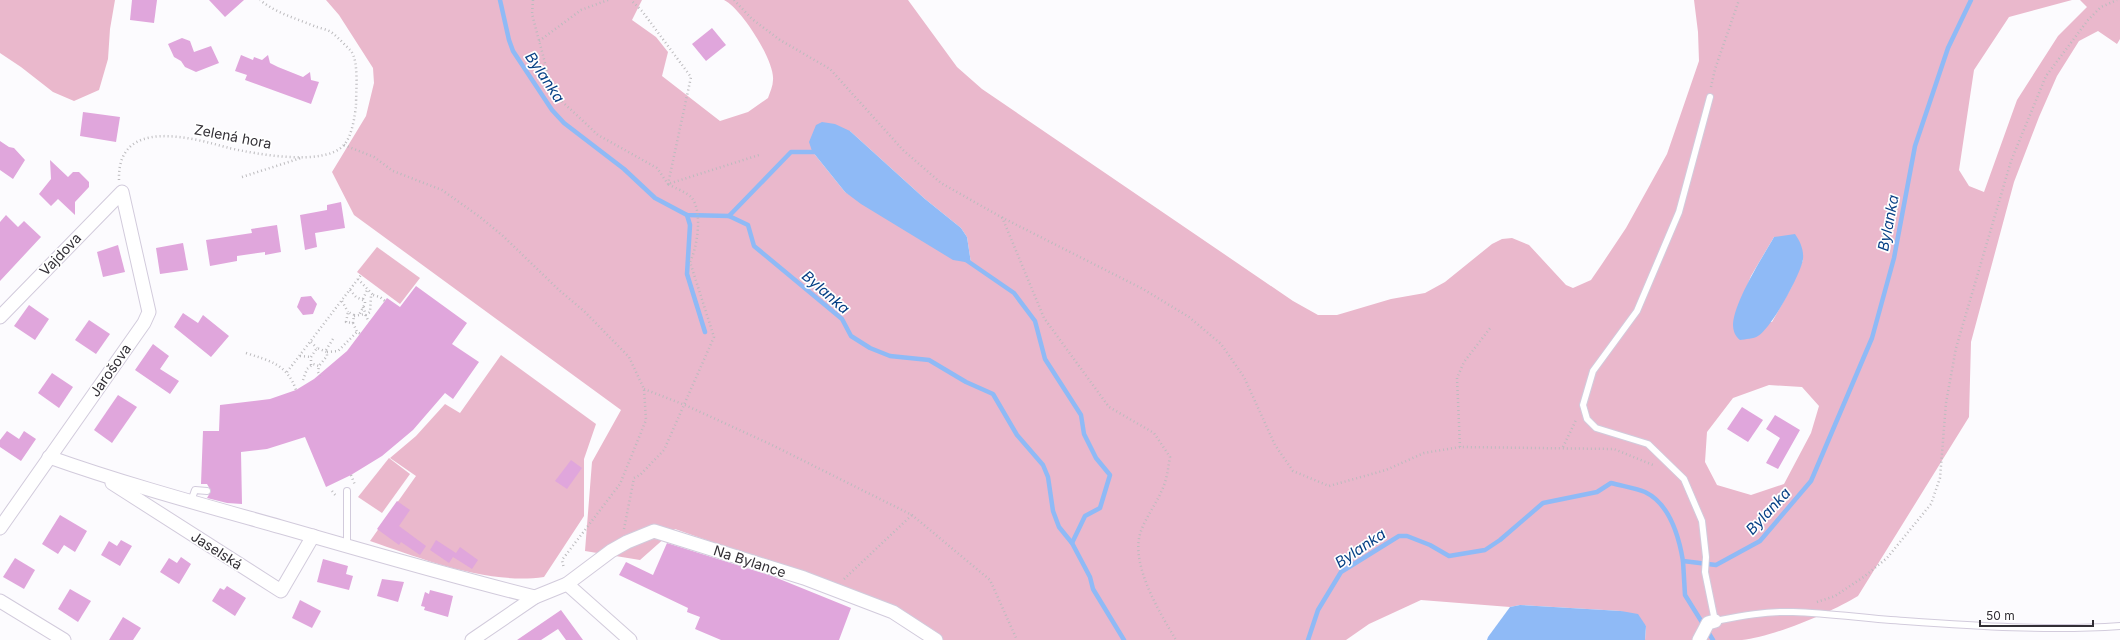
<svg xmlns="http://www.w3.org/2000/svg" width="2120" height="640" font-family="Inter,sans-serif">
<style>
.green{fill:#eab8cc;fill-rule:evenodd}
.water{fill:#8fbaf6}
.lines{fill:none;stroke-linecap:round;stroke-linejoin:round}
.stream{stroke:#8fbaf6;stroke-width:4.5}
.building{fill:#e0a6dc}
.lane-casing{stroke:#d2cbdc;stroke-width:8}
.street-casing{stroke:#d2cbdc;stroke-width:15}
.path{stroke:#bcbbbe;stroke-width:2.5;stroke-dasharray:1 3;stroke-linecap:butt}
.lane{stroke:#fff;stroke-width:6}
.street{stroke:#fff;stroke-width:13}
.labels{text-anchor:middle;dominant-baseline:central;stroke-width:3.5;stroke-linejoin:round;paint-order:stroke}
.street-label{font-size:14px;fill:#322f35;stroke:#fff}
.water-label{font-size:15px;font-style:italic;fill:#074085;stroke:#fff}
</style>
<rect width="100%" height="100%" fill="#fcfbfe"/>
<!-- green -->
<g class="green">
<polygon points="0,0 115,0 110,29 108,59 99,90 74,101 53,92 21,67 0,53"/>
<path d="M326 0H642L632 20 656 37 668 52 662 76 720 121 748 112 768 98C770 92 773 86 773 80 775 61 741 8 724 0H908L957 67 982 89 1293 301 1318 315H1337L1391 299 1425 293 1445 282 1492 244 1502 239 1512 238 1529 245 1566 285 1573 288 1591 280 1602 264 1626 228 1667 154 1699 61 1698 32 1694 0H2072L2009 17 1974 70 1959 170 1969 186 1984 192 2017 100 2058 36 2087 7 2080 0H2120V39L2117 44 2098 31 2079 41 2057 76 2039 117 2014 182 1971 342 1969 417 1858 596C1832 612 1773 637 1742 640 1710 640 1677 640 1645 640L1646 626 1621 611 1520 605 1510 607 1421 600 1369 624 1346 640H933L829 583 675 529 640 560 585 551 592 462 621 410 354 215 332 172 366 116 374 83 373 68 339 15ZM850 131 925 199 961 228 967 237 971 263 845 192 812 151ZM1774 237 1803 260 1791 288 1772 322 1735 316 1751 276ZM1769 385 1802 387 1819 406 1811 433 1784 484 1751 495 1717 485 1705 462 1707 432 1733 398Z"/>
<polygon points="377,247 420,278 400,304 357,272"/>
<path d="M501 355 596 424 584 459V516L544 577C487 585 423 559 370 541L416 476 390 458 416 436 445 404 460 413Z"/>
<polygon points="389,458 410,474 382,513 358,497"/>
</g>
<!-- water -->
<g class="water">
<polygon points="822,122 835,124 850,131 925,199 961,228 967,237 971,263 953,260 861,204 845,192 812,151 809,142 816,125"/>
<path d="M1795 234C1800 241 1804 250 1803 259 1801 274 1771 329 1758 336 1754 339 1745 339 1740 340 1735 336 1733 331 1733 324 1735 300 1762 258 1774 237Z"/>
<polygon points="1520,605 1621,611 1638,614 1646,626 1645,640 1487,640 1488,637 1510,607"/>
</g>
<g class="lines">
<!-- stream -->
<g class="stream">
<polyline points="500,0 509,40 513,51 552,110 564,123 624,169 655,198 687,215 729,216 748,225 754,246 842,319 851,336 870,348 890,356 929,360 966,382 993,394 1017,435 1043,465 1048,477 1053,511 1059,527 1072,543 1090,577 1093,589 1124,640"/>
<polyline points="687,215 690,225 687,274 705,332"/>
<polyline points="729,216 791,152 819,152"/>
<polyline points="966,260 1014,293 1035,321 1045,359 1081,415 1084,434 1096,458 1110,475 1100,508 1085,516 1072,543"/>
<polyline points="1683,561 1685,595 1713,640"/>
<path d="M1308 640 1318 610 1341 572 1399 536H1407L1430 545 1449 556 1485 550 1500 540 1543 503 1597 492 1611 483C1622 486 1635 488 1645 492 1670 504 1679 537 1683 561L1716 565 1760 541 1811 481 1872 338 1894 258 1915 146 1948 48 1971 0"/>
</g>
</g>
<!-- building -->
<g class="building">
<polygon points="132,0 157,0 154,23 130,20"/>
<polygon points="209,0 244,0 225,17"/>
<polygon points="712,28 726,45 706,61 692,44"/>
<polygon points="182,38 190,41 194,52 211,46 219,63 196,72 185,67 181,61 174,57 168,44"/>
<polygon points="241,55 253,60 254,57 262,60 268,55 270,63 278,67 303,77 310,72 311,80 319,82 311,104 245,80 247,75 235,71"/>
<polygon points="83,112 120,117 116,142 80,136"/>
<polygon points="0,141 9,147 14,148 25,160 13,179 0,170"/>
<polygon points="50,160 68,177 73,172 79,172 89,182 89,187 75,202 75,215 58,199 51,206 39,194 51,179"/>
<polygon points="341,202 345,228 315,233 317,247 305,250 300,215 327,210 327,205"/>
<polygon points="6,215 18,227 24,221 41,237 0,281 0,222"/>
<polygon points="277,225 281,252 265,255 265,252 237,256 237,261 210,266 206,240 252,233 251,229"/>
<polygon points="183,243 188,270 160,274 156,248"/>
<polygon points="118,245 125,272 103,277 97,252"/>
<polygon points="416,286 467,323 452,344 479,362 453,399 445,393 413,430 382,456 351,475 326,487 305,437 267,449 241,452 242,504 227,503 207,498 211,491 207,484 201,484 203,431 219,431 220,405 270,399 296,390 314,379 347,351 387,298 400,307"/>
<polygon points="311,296 317,304 313,314 303,315 297,307 301,297"/>
<polygon points="29,305 49,319 35,340 14,326"/>
<polygon points="183,313 198,323 203,315 229,336 211,357 174,327"/>
<polygon points="89,320 110,334 96,354 75,340"/>
<polygon points="153,344 169,356 160,369 179,381 170,394 135,370"/>
<polygon points="52,373 73,387 59,408 38,393"/>
<polygon points="118,395 137,407 112,443 94,430"/>
<polygon points="1742,407 1763,420 1748,442 1727,429"/>
<polygon points="1775,415 1800,430 1778,469 1766,463 1780,438 1766,429"/>
<polygon points="7,431 19,439 24,431 36,439 21,461 0,447 0,440"/>
<polygon points="571,460 582,468 567,489 555,481"/>
<polygon points="397,501 410,510 399,526 426,546 420,555 401,542 399,545 377,529"/>
<polygon points="60,515 87,531 75,552 64,545 58,554 42,544"/>
<polygon points="121,540 132,546 120,566 101,555 109,541 117,546"/>
<polygon points="436,540 456,553 460,547 478,560 472,569 453,557 449,563 430,550"/>
<polygon points="667,543 772,576 851,608 839,640 721,640 695,629 700,617 687,612 688,608 619,575 626,562 653,575"/>
<polygon points="181,557 191,564 179,584 160,572 169,558 177,563"/>
<polygon points="15,558 35,570 24,589 3,577"/>
<polygon points="323,559 348,566 346,574 353,576 349,590 317,582"/>
<polygon points="382,579 404,582 398,602 377,596"/>
<polygon points="227,586 246,598 235,616 212,601 220,588 224,590"/>
<polygon points="70,589 91,601 78,622 58,609"/>
<polygon points="430,590 453,596 448,617 424,610 425,607 421,606 425,592 429,594"/>
<polygon points="300,600 321,611 312,628 292,618"/>
<polygon points="561,610 583,640 566,640 558,629 541,640 517,640"/>
<polygon points="123,617 141,628 133,640 109,640"/>
</g>
<g class="lines">
<!-- lane casing -->
<g class="lane-casing">
<g id="lane">
<path d="M1710 97 1679 212 1637 311 1593 371 1583 405 1587 419 1596 428 1648 444 1684 479 1702 521 1706 557 1705 572 1715 621C1741 616 1767 611 1793 612 1831 613 1868 619 1905 621 1976 626 2049 631 2120 626"/>
<polyline points="347,491 347,546"/>
<polyline points="191,501 195,490 207,491"/>
</g>
</g>
<!-- street casing -->
<g class="street-casing">
<g id="street">
<polyline points="0,317 122,192 149,312 144,323 0,528"/>
<path d="M49 457C125 484 203 505 281 527 365 551 450 576 535 597"/>
<polyline points="112,483 281,591 313,536"/>
<polyline points="567,584 630,640"/>
<polyline points="0,601 64,640"/>
<polyline points="472,640 535,597 567,584 611,551 627,542 654,531 804,578 893,612 936,640"/>
<polyline points="1699,640 1708,623 1715,621"/>
</g>
</g>
<!-- path -->
<g class="path">
<polyline points="533,0 532,14 553,93 598,135 657,168 668,184 691,77 642,11 631,0"/>
<polyline points="734,0 752,19 780,40 830,69 903,150 941,183 1001,217 1143,289 1189,317 1221,344 1244,377 1275,445 1293,471 1329,486 1386,470 1424,453 1460,447 1614,449 1653,465"/>
<polyline points="539,41 581,10 608,0"/>
<polyline points="1711,87 1715,69 1739,0"/>
<polyline points="344,145 374,157 393,171 442,190 480,217 503,236 559,290 585,312 629,357 644,389 646,420 620,484 562,560 564,569"/>
<polyline points="242,177 301,158"/>
<path d="M119 180C117 116 193 138 229 148 256 154 324 167 344 145 352 136 355 116 356 105 356 92 359 61 351 51 345 45 338 37 331 32 326 29 319 28 314 26 295 18 276 13 260 0"/>
<path d="M1002 217 1044 318 1109 407 1154 433 1170 457C1168 468 1167 480 1162 490 1156 504 1146 517 1141 531 1129 563 1160 613 1176 640"/>
<polyline points="358,279 373,295"/>
<polyline points="350,290 356,297 365,301 365,304 359,315"/>
<polyline points="363,299 368,288"/>
<polyline points="342,301 348,312"/>
<polyline points="363,307 366,315 370,312 371,296 373,295 380,297 385,301"/>
<polyline points="354,316 365,314 369,322"/>
<polyline points="353,323 354,315 348,312 346,322 353,323 357,332"/>
<polyline points="311,342 317,348"/>
<polyline points="326,350 333,339"/>
<polyline points="327,352 338,351 357,332 361,334"/>
<path d="M246 353C270 361 287 364 296 390"/>
<polyline points="300,356 311,357"/>
<polyline points="311,365 311,357 317,348 327,352 327,356 319,366"/>
<polyline points="287,372 361,275"/>
<polyline points="303,380 307,369 313,364 319,366 318,372 320,376"/>
<polyline points="644,389 685,405 770,444 912,515 990,580 1017,640"/>
<polyline points="1460,447 1457,378 1464,362 1491,327"/>
<polyline points="1563,447 1576,420"/>
<polyline points="351,475 355,485"/>
<polyline points="332,491 336,496"/>
<path d="M624 529 634 478 640 475 664 450 714 337 690 262C697 248 703 213 692 198 687 192 674 188 668 184L759 155"/>
<polyline points="844,579 912,515"/>
<polyline points="1817,602 1835,596 1865,576 1887,558 1931,504 1940,478 1946,403 1956,348 2011,161 2046,76 2088,20 2101,7 2117,0"/>
</g>
<!-- lane -->
<use href="#lane" class="lane"/>
<!-- street -->
<use href="#street" class="street"/>
</g>
<g class="labels">
<!-- street labels -->
<g class="street-label">
<text transform="translate(233 136) rotate(11)">Zelená hora</text>
<text transform="translate(60 254) rotate(-46)">Vajdova</text>
<text transform="translate(110 370) rotate(-55)">Jarošova</text>
<text transform="translate(217 550) rotate(33)">Jaselská</text>
<text transform="translate(750 561) rotate(18)">Na Bylance</text>
</g>
<!-- water labels -->
<g class="water-label">
<text transform="translate(545 77) rotate(56)">Bylanka</text>
<text transform="translate(1888 223) rotate(-79)">Bylanka</text>
<text transform="translate(826 292) rotate(41)">Bylanka</text>
<text transform="translate(1768 511) rotate(-47)">Bylanka</text>
<text transform="translate(1360 548) rotate(-34)">Bylanka</text>
</g>
</g>
<!-- scale -->
<path d="M1980 620v6h113v-6" fill="none" stroke="#322f35" stroke-width="2"/>
<text x="1986" y="620" font-size="12" fill="#322f35" stroke="#ffffff" stroke-width="3" paint-order="stroke">50 m</text>
</svg>
